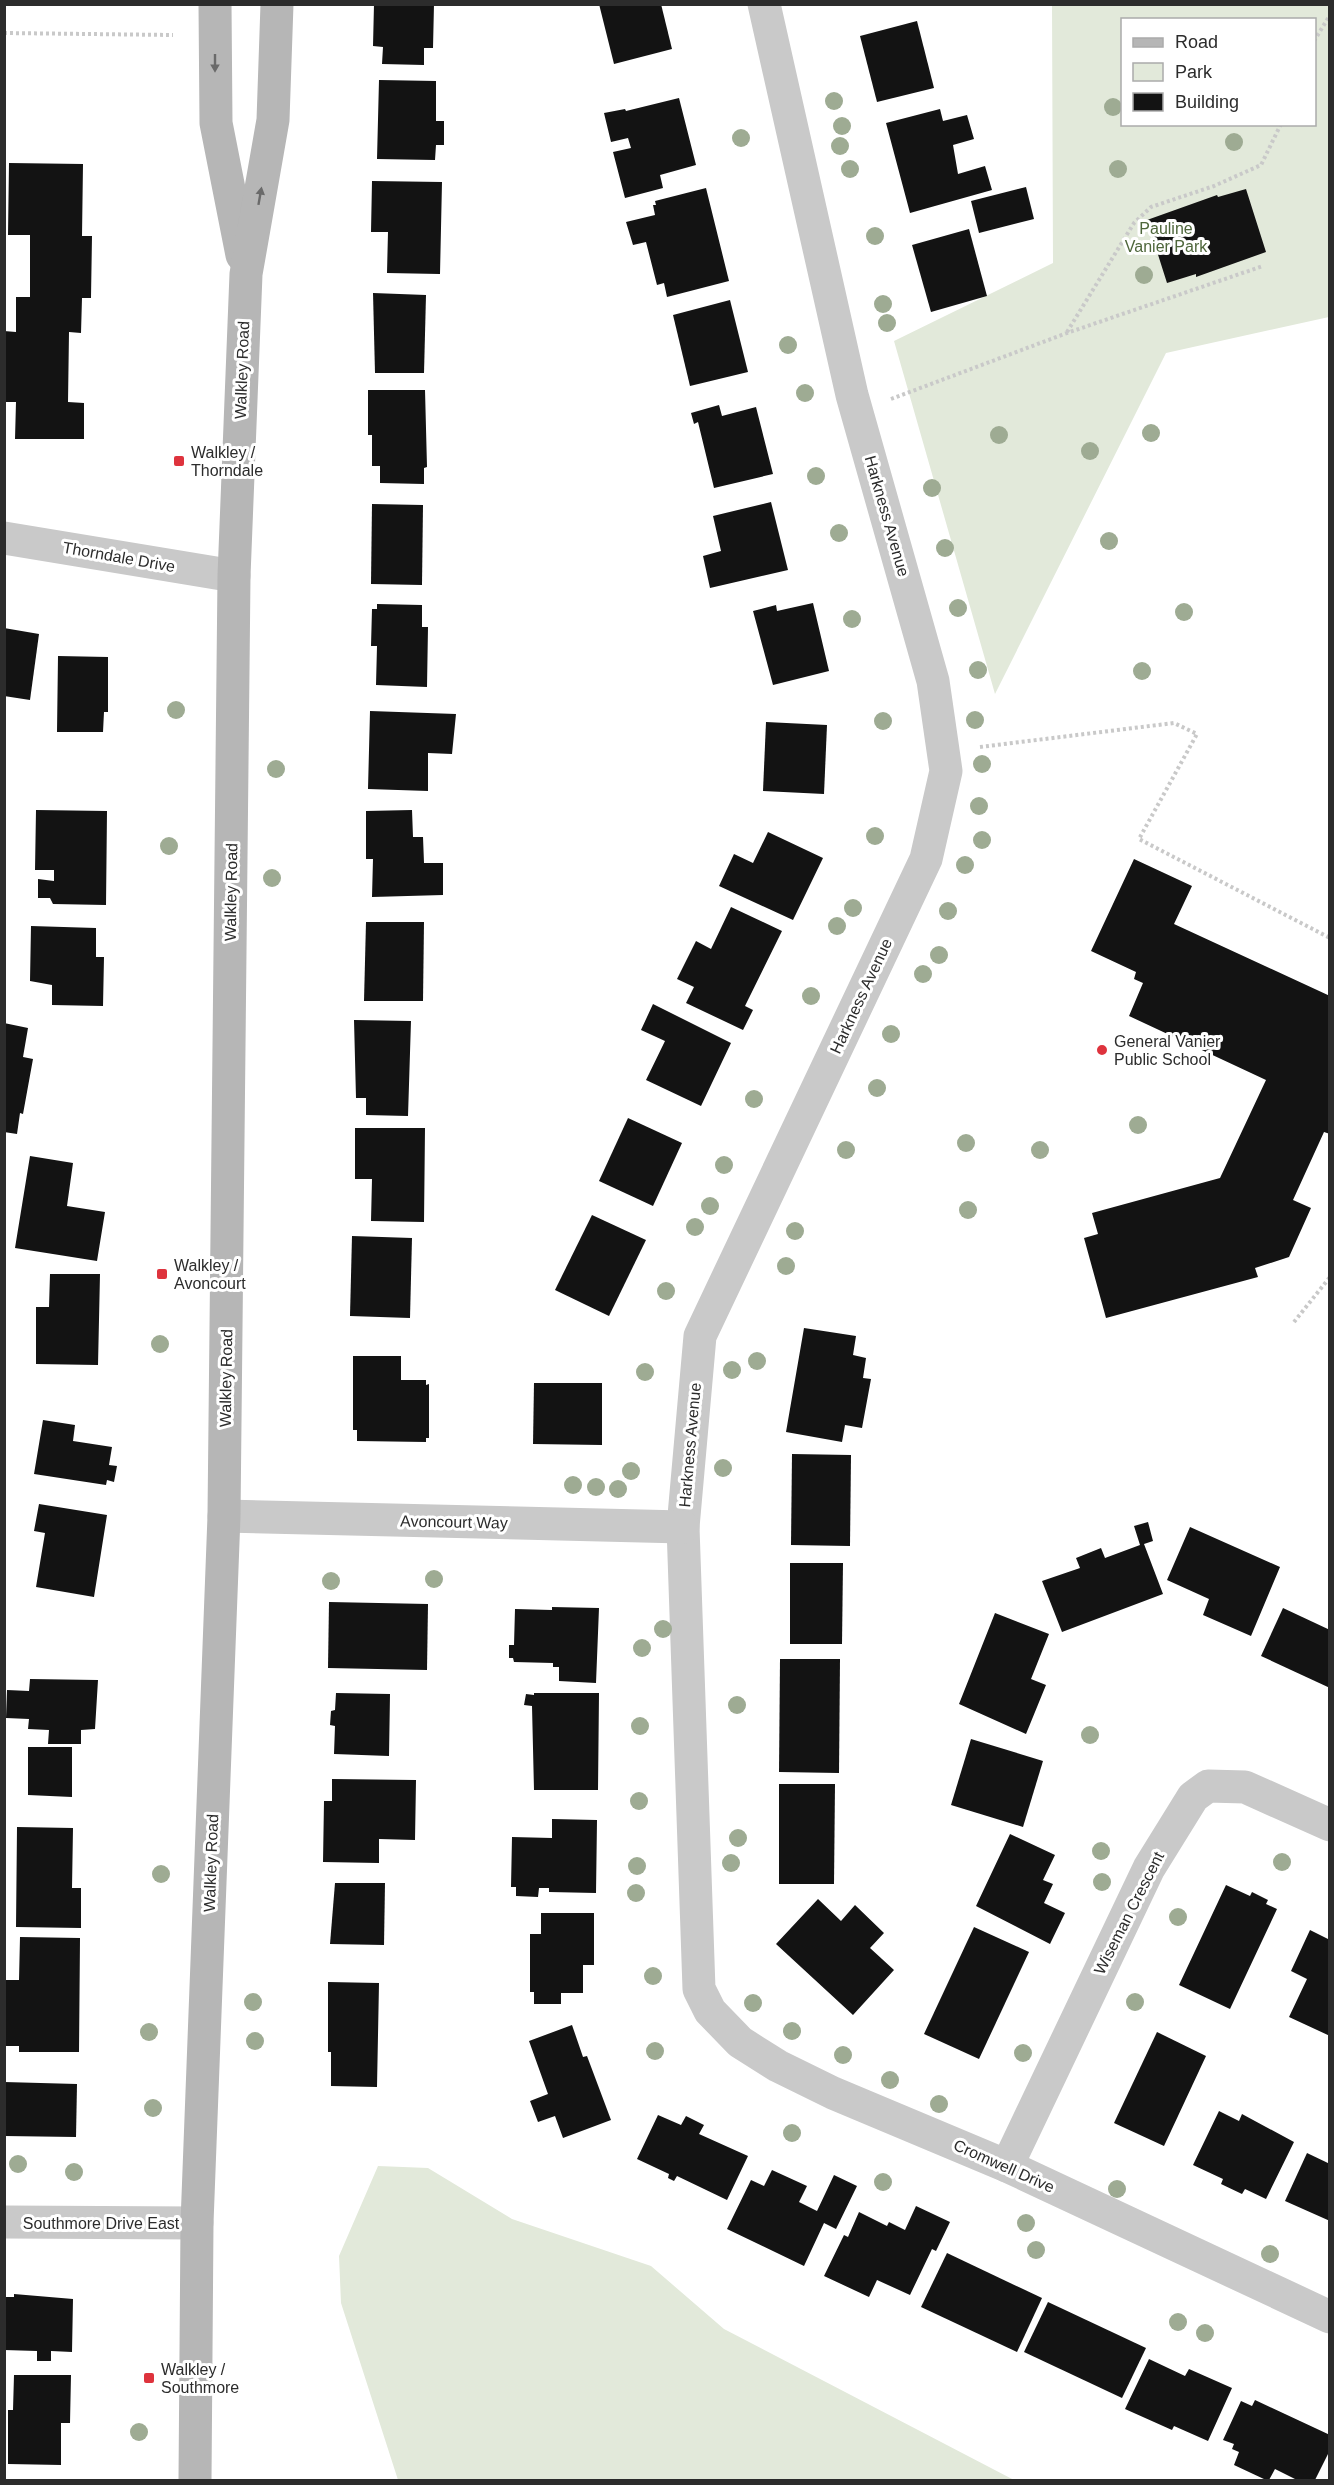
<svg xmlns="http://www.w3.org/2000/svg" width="1334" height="2485" font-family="Arial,sans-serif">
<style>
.green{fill:#e2e9da;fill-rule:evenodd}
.building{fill:#131313}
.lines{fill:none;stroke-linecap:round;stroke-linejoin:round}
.path{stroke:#c9c9c9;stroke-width:4;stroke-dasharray:3 3;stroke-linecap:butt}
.street{stroke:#c9c9c9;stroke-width:33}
.secondary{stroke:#b6b6b6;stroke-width:33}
.tree{fill:#9eab93}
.oneway{fill:#6a6a6a}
.poi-dot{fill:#de333d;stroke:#fff;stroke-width:2}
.labels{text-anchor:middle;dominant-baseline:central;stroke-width:6;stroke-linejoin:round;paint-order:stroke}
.park-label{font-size:16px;fill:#4e663b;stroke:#fff}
.street-label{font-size:16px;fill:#2c2c2c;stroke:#fff}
.poi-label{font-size:16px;fill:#2c2c2c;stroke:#fff;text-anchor:start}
</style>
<rect width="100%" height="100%" fill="#fff"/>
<!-- green -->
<g class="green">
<path d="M1052 5H1329V317L1166 353 995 694 894 341 1053 263ZM1122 20H1314V124H1122Z"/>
<polygon points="378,2166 428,2168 512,2219 651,2266 724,2329 1014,2480 398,2480 341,2303 339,2256"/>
</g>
<!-- building -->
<g class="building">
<polygon points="374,4 434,4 433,48 424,48 424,65 382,64 383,47 373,46"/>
<polygon points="599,4 661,4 672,49 614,64"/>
<polygon points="917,21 934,88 877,102 860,36"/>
<polygon points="379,80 436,81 436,121 444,121 444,145 436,145 435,160 377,159"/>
<polygon points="679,98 696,165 660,175 663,188 625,198 613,152 631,148 628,138 611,142 604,113 625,109 626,111"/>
<polygon points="940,109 943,121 967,115 974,139 953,145 958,174 985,166 992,190 910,213 886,123"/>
<polygon points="9,163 83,164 82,236 92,236 91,298 82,298 81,333 69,332 68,402 84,403 84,439 15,439 16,402 4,402 4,331 16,332 16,297 30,297 30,235 8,235"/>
<polygon points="372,181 442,182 440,274 387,273 388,232 371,232"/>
<polygon points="1026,187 1034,219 979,233 971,201"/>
<polygon points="706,188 729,281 667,297 664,283 657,285 646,242 633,245 626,222 655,215 653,205 656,205 655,201"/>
<polygon points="1246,189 1266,252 1196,277 1196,274 1167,283 1147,220 1217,195 1218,197"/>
<polygon points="969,229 987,296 931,312 912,245"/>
<polygon points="373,293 426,295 424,373 375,373"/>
<polygon points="730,300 748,372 690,386 673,315"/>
<polygon points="368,390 425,390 427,467 424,468 424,484 380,483 380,466 372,466 372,435 368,435"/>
<polygon points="719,405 722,416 756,407 773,474 714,488 698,422 694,424 691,413"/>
<polygon points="771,502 788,570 710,588 703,556 721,551 713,516"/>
<polygon points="372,504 423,505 422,585 371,584"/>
<polygon points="813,603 829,671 773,685 753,611 776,605 777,611"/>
<polygon points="377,604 422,605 422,627 428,627 427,687 376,685 377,646 371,646 372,609 377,609"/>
<polygon points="4,628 39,634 30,700 4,696"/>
<polygon points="58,656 108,657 108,712 104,712 103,732 57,732"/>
<polygon points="370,711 456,714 452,754 428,753 428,791 368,789"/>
<polygon points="766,722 827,725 824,794 763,791"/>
<polygon points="36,810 107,811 106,905 53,904 50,898 38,898 38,879 54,881 54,870 35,870"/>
<polygon points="412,810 413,837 423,837 424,863 443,863 443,895 372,897 373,859 366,859 366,811"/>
<polygon points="768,832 823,858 793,920 719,886 734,854 753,863"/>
<polygon points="1134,859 1192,886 1174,924 1330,996 1330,1134 1324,1132 1293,1200 1311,1208 1289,1257 1255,1268 1258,1277 1106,1318 1084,1238 1098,1234 1092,1213 1220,1178 1266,1080 1129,1016 1143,983 1134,979 1136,972 1091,951"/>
<polygon points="731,907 782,931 745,1006 753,1010 743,1030 686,1003 694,987 677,979 696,941 711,949"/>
<polygon points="366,922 424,922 423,1001 364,1001"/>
<polygon points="31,926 96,928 96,957 104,957 103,1006 52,1005 52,985 30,981"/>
<polygon points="653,1004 731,1043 701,1106 646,1080 665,1041 641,1030"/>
<polygon points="354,1020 411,1021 408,1116 366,1115 366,1098 356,1098"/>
<polygon points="4,1023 28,1028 23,1057 33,1059 23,1114 20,1113 17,1134 4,1132"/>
<polygon points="628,1118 682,1143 653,1206 599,1181"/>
<polygon points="355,1128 425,1128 424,1222 371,1221 372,1179 355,1179"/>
<polygon points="30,1156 73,1163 67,1206 105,1212 97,1261 15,1248"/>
<polygon points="592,1215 646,1240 609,1316 555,1290"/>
<polygon points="352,1236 412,1238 410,1318 350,1316"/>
<polygon points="50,1274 100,1274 98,1365 36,1364 36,1307 49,1307"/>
<polygon points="804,1328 856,1336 853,1355 866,1358 863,1378 871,1379 862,1428 845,1425 842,1442 786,1432"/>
<polygon points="353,1356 401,1356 401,1380 426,1380 426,1385 429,1384 429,1438 426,1438 426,1442 357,1441 357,1430 353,1430"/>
<polygon points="534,1383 602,1383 602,1445 533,1444"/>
<polygon points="43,1420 75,1425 73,1441 112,1447 109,1465 117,1466 114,1482 107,1480 106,1485 34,1474"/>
<polygon points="792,1454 851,1455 850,1546 791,1545"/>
<polygon points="39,1504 107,1515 94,1597 36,1587 45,1533 34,1531"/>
<polygon points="1148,1522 1153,1541 1144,1544 1163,1594 1062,1632 1042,1581 1080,1568 1076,1558 1101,1548 1105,1558 1140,1545 1134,1526"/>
<polygon points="1190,1527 1280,1567 1251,1636 1203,1615 1209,1599 1167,1580"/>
<polygon points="790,1563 843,1563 842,1644 790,1644"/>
<polygon points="329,1602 428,1604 427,1670 328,1668"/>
<polygon points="552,1607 599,1608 596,1683 559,1681 559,1667 553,1667 553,1663 514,1662 513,1658 509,1658 509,1645 514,1645 515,1609 552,1610"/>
<polygon points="1283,1608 1330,1630 1330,1688 1261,1656"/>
<polygon points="995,1613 1049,1634 1031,1679 1046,1685 1026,1734 959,1704"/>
<polygon points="780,1659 840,1659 839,1773 779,1772"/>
<polygon points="30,1679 98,1680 95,1729 81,1730 81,1744 48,1744 49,1730 28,1729 29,1719 6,1718 7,1690 29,1691"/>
<polygon points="336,1693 390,1694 389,1756 334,1754 335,1726 330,1725 331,1711 335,1710"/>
<polygon points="534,1693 599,1693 598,1790 534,1790 532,1706 524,1705 526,1694 534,1695"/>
<polygon points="971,1739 1043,1761 1023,1827 951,1805"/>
<polygon points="28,1747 72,1747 72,1797 28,1795"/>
<polygon points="332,1779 416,1780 415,1840 379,1839 379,1863 323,1862 324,1801 332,1801"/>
<polygon points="779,1784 835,1784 834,1884 779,1884"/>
<polygon points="552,1819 597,1820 596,1893 549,1892 549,1888 539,1888 538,1897 516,1896 516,1887 511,1887 512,1837 552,1838"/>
<polygon points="17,1827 73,1828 72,1888 81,1888 81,1928 16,1927"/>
<polygon points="1010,1834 1055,1855 1043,1880 1053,1884 1044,1903 1065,1913 1050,1944 976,1906"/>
<polygon points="335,1883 385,1883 384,1945 330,1944"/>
<polygon points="1226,1885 1250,1896 1252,1892 1268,1900 1266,1904 1277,1909 1230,2009 1179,1985"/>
<polygon points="818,1899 841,1921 855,1905 884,1933 870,1948 894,1970 853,2015 776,1944"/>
<polygon points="541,1913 594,1913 594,1965 583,1965 583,1993 561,1993 561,2004 534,2004 534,1992 530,1992 530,1934 541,1934"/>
<polygon points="974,1927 1029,1952 979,2059 924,2034"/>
<polygon points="1310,1930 1330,1940 1330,2036 1289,2017 1307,1979 1291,1971"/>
<polygon points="20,1937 80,1938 79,2052 19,2052 19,2046 4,2046 4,1980 19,1980"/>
<polygon points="328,1982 379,1983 377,2087 331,2086 331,2052 328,2052"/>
<polygon points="572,2025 583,2057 587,2056 611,2120 563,2138 555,2116 538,2122 530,2101 548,2094 529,2041"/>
<polygon points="1157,2032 1206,2056 1164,2146 1114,2123"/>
<polygon points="4,2082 77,2084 76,2137 4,2136"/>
<polygon points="1219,2111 1239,2121 1242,2114 1294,2142 1266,2199 1245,2189 1242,2194 1221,2184 1223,2179 1193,2165"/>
<polygon points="658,2115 681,2125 686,2116 704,2125 699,2134 748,2156 727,2200 677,2176 674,2181 668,2178 669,2174 637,2159"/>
<polygon points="1307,2153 1330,2164 1330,2221 1285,2201"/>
<polygon points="772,2170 807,2186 799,2202 817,2211 834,2175 857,2186 836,2229 824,2223 804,2266 727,2229 751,2180 764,2186"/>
<polygon points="916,2206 950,2222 936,2251 932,2249 910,2295 877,2280 869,2297 824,2276 844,2235 848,2237 859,2212 887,2226 889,2222 905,2230"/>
<polygon points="947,2253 1042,2298 1017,2352 921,2307"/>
<polygon points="14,2294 73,2299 72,2352 51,2351 51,2361 37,2361 37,2351 4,2350 4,2297 14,2297"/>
<polygon points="1048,2302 1146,2348 1122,2398 1024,2352"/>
<polygon points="1149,2359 1185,2376 1189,2369 1232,2388 1208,2441 1174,2426 1172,2430 1125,2409"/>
<polygon points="14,2375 71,2375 70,2423 61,2423 61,2465 8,2464 8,2410 13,2410"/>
<polygon points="1255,2400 1330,2435 1330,2450 1315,2480 1297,2480 1275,2469 1269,2480 1266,2480 1234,2465 1239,2452 1232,2449 1234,2444 1223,2440 1241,2401 1252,2406"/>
</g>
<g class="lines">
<!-- path -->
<g class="path">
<polyline points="4,33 173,35"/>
<polyline points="1314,41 1330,15"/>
<polyline points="1067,332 1134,223 1151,207 1214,186 1261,165 1281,124"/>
<polyline points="891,399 1067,333 1263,266"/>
<polyline points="980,747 1174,723 1197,734 1139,839 1330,938"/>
<polyline points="1294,1322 1330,1277"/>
</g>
<!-- street -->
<g class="street">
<polyline points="764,4 852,395 933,681 946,771 926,859 700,1336 683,1527 699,1989 710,2011 740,2042 778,2066 833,2093 1007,2166 1330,2317"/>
<polyline points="4,538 234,576"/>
<polyline points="224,1516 683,1527"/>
<polyline points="1007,2166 1149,1868 1193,1797 1208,1786 1245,1787 1330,1825"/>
<polyline points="4,2222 197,2223"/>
</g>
<!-- secondary -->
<g class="secondary">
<polyline points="215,4 216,123 242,255"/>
<polyline points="195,2480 197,2223 224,1516 234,576 246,274 273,120 277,4"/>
</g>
</g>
<!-- trees -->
<g class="tree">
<circle cx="834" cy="101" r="9"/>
<circle cx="1113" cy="107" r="9"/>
<circle cx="842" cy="126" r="9"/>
<circle cx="741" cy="138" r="9"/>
<circle cx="1234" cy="142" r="9"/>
<circle cx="840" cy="146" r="9"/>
<circle cx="850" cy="169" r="9"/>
<circle cx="1118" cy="169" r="9"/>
<circle cx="875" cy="236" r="9"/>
<circle cx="1144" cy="275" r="9"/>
<circle cx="883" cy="304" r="9"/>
<circle cx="887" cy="323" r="9"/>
<circle cx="788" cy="345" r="9"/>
<circle cx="805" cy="393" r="9"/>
<circle cx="1151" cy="433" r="9"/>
<circle cx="999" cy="435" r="9"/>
<circle cx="1090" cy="451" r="9"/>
<circle cx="816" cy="476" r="9"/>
<circle cx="932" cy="488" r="9"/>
<circle cx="839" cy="533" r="9"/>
<circle cx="1109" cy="541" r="9"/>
<circle cx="945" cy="548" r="9"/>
<circle cx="958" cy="608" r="9"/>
<circle cx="1184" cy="612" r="9"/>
<circle cx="852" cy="619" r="9"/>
<circle cx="978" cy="670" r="9"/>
<circle cx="1142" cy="671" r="9"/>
<circle cx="176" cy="710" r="9"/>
<circle cx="975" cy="720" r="9"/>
<circle cx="883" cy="721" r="9"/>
<circle cx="982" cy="764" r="9"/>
<circle cx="276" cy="769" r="9"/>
<circle cx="979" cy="806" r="9"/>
<circle cx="875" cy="836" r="9"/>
<circle cx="982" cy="840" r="9"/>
<circle cx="169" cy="846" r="9"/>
<circle cx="965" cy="865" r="9"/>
<circle cx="272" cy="878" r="9"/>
<circle cx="853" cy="908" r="9"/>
<circle cx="948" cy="911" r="9"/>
<circle cx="837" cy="926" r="9"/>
<circle cx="939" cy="955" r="9"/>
<circle cx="923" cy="974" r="9"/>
<circle cx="811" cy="996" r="9"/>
<circle cx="891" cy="1034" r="9"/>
<circle cx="877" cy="1088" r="9"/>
<circle cx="754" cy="1099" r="9"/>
<circle cx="1138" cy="1125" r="9"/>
<circle cx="966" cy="1143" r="9"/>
<circle cx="846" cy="1150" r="9"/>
<circle cx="1040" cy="1150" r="9"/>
<circle cx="724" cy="1165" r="9"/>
<circle cx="710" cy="1206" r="9"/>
<circle cx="968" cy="1210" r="9"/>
<circle cx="695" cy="1227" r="9"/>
<circle cx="795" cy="1231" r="9"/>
<circle cx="786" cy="1266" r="9"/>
<circle cx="666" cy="1291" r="9"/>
<circle cx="160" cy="1344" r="9"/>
<circle cx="757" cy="1361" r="9"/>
<circle cx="732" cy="1370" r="9"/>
<circle cx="645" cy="1372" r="9"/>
<circle cx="723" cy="1468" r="9"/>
<circle cx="631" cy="1471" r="9"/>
<circle cx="573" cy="1485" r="9"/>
<circle cx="596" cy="1487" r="9"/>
<circle cx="618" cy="1489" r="9"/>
<circle cx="434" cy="1579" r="9"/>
<circle cx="331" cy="1581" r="9"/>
<circle cx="663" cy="1629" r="9"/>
<circle cx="642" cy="1648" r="9"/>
<circle cx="737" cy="1705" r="9"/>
<circle cx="640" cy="1726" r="9"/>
<circle cx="1090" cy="1735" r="9"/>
<circle cx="639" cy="1801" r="9"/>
<circle cx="738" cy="1838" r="9"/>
<circle cx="1101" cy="1851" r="9"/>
<circle cx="1282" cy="1862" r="9"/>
<circle cx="731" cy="1863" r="9"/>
<circle cx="637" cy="1866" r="9"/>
<circle cx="161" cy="1874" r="9"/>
<circle cx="1102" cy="1882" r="9"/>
<circle cx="636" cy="1893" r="9"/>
<circle cx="1178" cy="1917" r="9"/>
<circle cx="653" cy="1976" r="9"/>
<circle cx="253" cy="2002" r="9"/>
<circle cx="1135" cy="2002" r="9"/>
<circle cx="753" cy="2003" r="9"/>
<circle cx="792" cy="2031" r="9"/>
<circle cx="149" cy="2032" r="9"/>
<circle cx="255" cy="2041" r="9"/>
<circle cx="655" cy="2051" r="9"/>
<circle cx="1023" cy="2053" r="9"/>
<circle cx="843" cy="2055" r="9"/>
<circle cx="890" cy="2080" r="9"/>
<circle cx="939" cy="2104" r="9"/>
<circle cx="153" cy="2108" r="9"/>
<circle cx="792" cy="2133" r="9"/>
<circle cx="18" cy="2164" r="9"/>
<circle cx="74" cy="2172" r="9"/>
<circle cx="883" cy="2182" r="9"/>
<circle cx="1117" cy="2189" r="9"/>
<circle cx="1026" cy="2223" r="9"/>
<circle cx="1036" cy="2250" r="9"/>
<circle cx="1270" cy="2254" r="9"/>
<circle cx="1178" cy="2322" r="9"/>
<circle cx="1205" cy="2333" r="9"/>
<circle cx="139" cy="2432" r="9"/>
</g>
<!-- one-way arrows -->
<defs><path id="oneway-solid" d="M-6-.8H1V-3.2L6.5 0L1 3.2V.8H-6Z" transform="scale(1.5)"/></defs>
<g class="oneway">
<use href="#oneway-solid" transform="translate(215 63) rotate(90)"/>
<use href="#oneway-solid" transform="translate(260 196) rotate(-80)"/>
</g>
<!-- markers -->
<g class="poi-dot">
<rect x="173" y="455" width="12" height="12" rx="3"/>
<circle cx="1102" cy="1050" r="6"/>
<rect x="156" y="1268" width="12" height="12" rx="3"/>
<rect x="143" y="2372" width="12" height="12" rx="3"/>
</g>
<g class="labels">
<!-- park labels -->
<g class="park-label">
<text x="1166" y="228">Pauline<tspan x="1166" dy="18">Vanier Park</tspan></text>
</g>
<!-- street labels -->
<g class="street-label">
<text transform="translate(242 370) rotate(-88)">Walkley Road</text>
<text transform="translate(887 516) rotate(74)">Harkness Avenue</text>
<text transform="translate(119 557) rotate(10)">Thorndale Drive</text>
<text transform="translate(231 892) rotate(-89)">Walkley Road</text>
<text transform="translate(861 996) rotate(-65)">Harkness Avenue</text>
<text transform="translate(226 1378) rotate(-89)">Walkley Road</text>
<text transform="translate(690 1445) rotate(-85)">Harkness Avenue</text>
<text transform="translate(454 1522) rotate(1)">Avoncourt Way</text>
<text transform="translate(211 1863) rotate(-88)">Walkley Road</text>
<text transform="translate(1129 1913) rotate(-63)">Wiseman Crescent</text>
<text transform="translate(1004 2166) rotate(24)">Cromwell Drive</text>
<text x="101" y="2223">Southmore Drive East</text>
</g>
<!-- poi labels -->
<g class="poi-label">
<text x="191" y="452">Walkley /<tspan x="191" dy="18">Thorndale</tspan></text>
<text x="1114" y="1041">General Vanier<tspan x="1114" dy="18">Public School</tspan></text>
<text x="174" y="1265">Walkley /<tspan x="174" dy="18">Avoncourt</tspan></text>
<text x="161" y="2369">Walkley /<tspan x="161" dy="18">Southmore</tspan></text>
</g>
</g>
<!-- border -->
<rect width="1334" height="2485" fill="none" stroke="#2c2c2c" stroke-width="12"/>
<!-- legend -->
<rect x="1121" y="18" width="195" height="108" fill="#ffffff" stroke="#ababab" stroke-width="1.5"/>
<rect x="1133" y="38" width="30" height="9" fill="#b6b6b6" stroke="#ababab" stroke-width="1.5"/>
<text x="1175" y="48" font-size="18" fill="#2c2c2c">Road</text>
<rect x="1133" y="63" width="30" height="18" fill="#e2e9da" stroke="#ababab" stroke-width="1.5"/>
<text x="1175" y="78" font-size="18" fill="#2c2c2c">Park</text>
<rect x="1133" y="93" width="30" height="18" fill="#131313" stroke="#ababab" stroke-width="1.5"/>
<text x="1175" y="108" font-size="18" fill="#2c2c2c">Building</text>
</svg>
